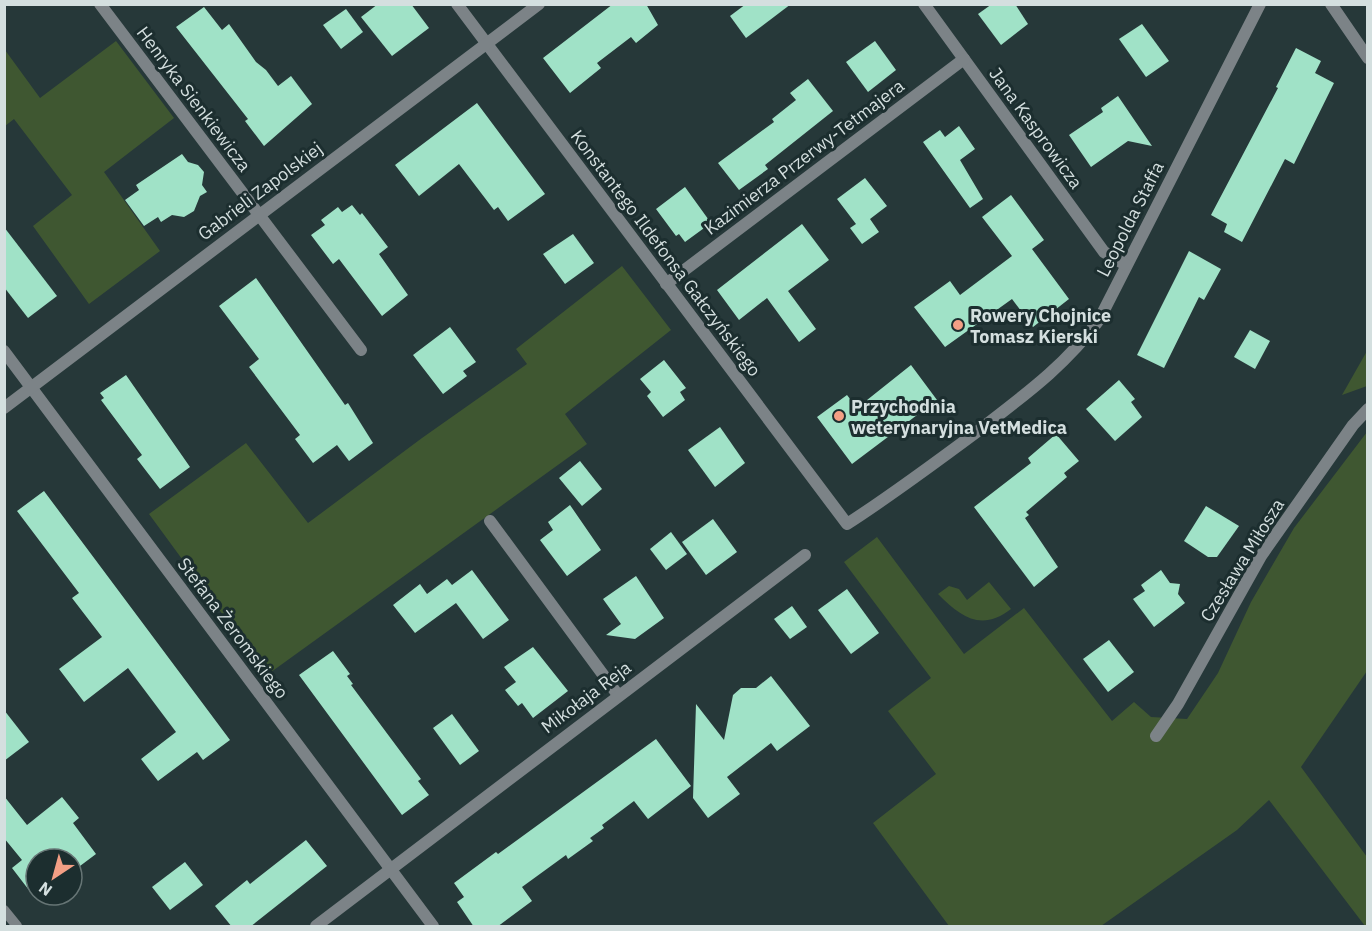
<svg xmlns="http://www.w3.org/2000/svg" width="1372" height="931" font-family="'IBM Plex Sans',sans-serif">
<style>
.green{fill:#3f5731}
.building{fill:#a0e2c7}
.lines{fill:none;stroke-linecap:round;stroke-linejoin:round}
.service{stroke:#7c8387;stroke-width:10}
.minor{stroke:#7c8387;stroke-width:12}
.poi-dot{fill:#f39f85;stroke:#1c2e2f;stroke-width:2}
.labels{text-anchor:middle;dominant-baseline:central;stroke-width:6;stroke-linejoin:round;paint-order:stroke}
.street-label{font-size:18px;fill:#d4dfdf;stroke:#1c2e2f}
.poi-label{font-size:18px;font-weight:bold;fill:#d4dfdf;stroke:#1c2e2f;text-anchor:start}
</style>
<rect width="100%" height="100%" fill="#263839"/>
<!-- green -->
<g class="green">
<polygon points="116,41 174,118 104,172 160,251 89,304 33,226 72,195 14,119 5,126 5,50 40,98"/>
<polygon points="622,266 671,330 565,414 587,444 267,675 149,514 246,443 308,523 422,438 527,364 516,349"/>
<polygon points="1367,351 1367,386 1342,395"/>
<polygon points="1367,432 1367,671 1301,767 1367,857 1367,926 1365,926 1269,800 1237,830 1101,926 949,926 873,823 936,774 888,711 931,678 844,562 877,537 964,654 1024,608 1112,721 1134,702 1151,717 1187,719 1218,673 1251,602 1294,528"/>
<path d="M989 582 1011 609C981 632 961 617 938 594L949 586 959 589 967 600Z"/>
</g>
<!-- building -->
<g class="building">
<polygon points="378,4 411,4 429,28 392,56 361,17"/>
<polygon points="613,4 646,4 658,25 636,43 631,37 597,63 601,68 570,93 543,58"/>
<polygon points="746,4 791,4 746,38 730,16"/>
<polygon points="992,4 1015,4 1028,24 1001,45 978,14"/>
<polygon points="204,7 222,30 229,24 256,62 266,70 278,86 291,76 312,104 264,146 245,121 248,119 176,27"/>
<polygon points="346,9 363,32 341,49 323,25"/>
<polygon points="1142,24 1169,61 1146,77 1119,39"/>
<polygon points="875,41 896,70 868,92 846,62"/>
<polygon points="1296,48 1321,61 1315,73 1334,83 1294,164 1285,159 1242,242 1224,232 1227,224 1211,215 1278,88 1276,87"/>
<polygon points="808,79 833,111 765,165 768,169 739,190 718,163 774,122 772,119 796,100 790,93"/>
<polygon points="1118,96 1152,146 1128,141 1091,167 1069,135 1103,112 1101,108"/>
<polygon points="477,103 545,194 508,221 498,207 494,210 459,164 419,196 395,165"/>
<polygon points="959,126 975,149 960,160 983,199 970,208 923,142 940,130 945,137"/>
<polygon points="182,154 188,162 198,165 204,172 202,185 207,192 200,196 194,211 184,217 172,215 161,222 158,217 144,226 125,200 139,190 136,185"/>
<polygon points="865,178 887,206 870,219 879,232 862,244 850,228 856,224 837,199"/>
<polygon points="685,187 711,223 685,242 679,234 676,236 656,209"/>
<polygon points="1011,195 1044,240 1032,249 1069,299 1033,327 1012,299 945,347 914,307 950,281 960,295 1012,256 982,217"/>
<polygon points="352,205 360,215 362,213 388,247 379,254 408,295 382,316 339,259 333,264 311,235 325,225 321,220 338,207 342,212"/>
<polygon points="802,224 829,260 788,291 816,329 799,342 767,298 739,320 717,290"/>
<polygon points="4,227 57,296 28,318 4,287"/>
<polygon points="573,234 594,263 565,284 543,254"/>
<polygon points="1189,251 1221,269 1204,300 1199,297 1164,368 1137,355"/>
<polygon points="256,278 345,405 348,403 373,443 349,461 337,445 313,463 295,439 300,435 249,367 259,359 219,306"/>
<polygon points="450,327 476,362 463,371 467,376 443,394 413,355"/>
<polygon points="1250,330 1270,341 1255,369 1234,357"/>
<polygon points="664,360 686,388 680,392 685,400 663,417 647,396 651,392 640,379"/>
<polygon points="911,365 937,400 852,464 817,417 847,395 857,408"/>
<polygon points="126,375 190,467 160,489 137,459 142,455 101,400 104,398 100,393"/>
<polygon points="1119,380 1135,399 1131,402 1142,417 1115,441 1086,409"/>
<polygon points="720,427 745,463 715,487 688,450"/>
<polygon points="1056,434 1079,461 1064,473 1067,477 1026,512 1029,515 1025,518 1058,567 1034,587 974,507 1031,463 1028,458"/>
<polygon points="580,461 602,489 582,506 559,478"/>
<polygon points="44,491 230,740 203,760 197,752 158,781 141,759 176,732 128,668 84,702 59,669 102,637 72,598 79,593 17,511"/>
<polygon points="570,505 601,550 567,576 540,540 553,530 548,522"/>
<polygon points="1206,506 1239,526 1217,557 1208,557 1184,541"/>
<polygon points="713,519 737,552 706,575 682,542"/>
<polygon points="671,532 687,554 666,570 650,549"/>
<polygon points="472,570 509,620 483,639 456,603 415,633 393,605 420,584 427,594 447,579 452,585"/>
<polygon points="1161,570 1170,583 1180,584 1178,594 1185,603 1154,627 1133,599 1145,591 1141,585"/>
<polygon points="636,576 664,618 635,639 606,635 621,624 603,599"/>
<polygon points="847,589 879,633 851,654 818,610"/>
<polygon points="792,606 807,627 790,639 774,619"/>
<polygon points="1109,640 1134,672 1108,692 1083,659"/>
<polygon points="533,647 568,691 533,718 522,703 518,706 505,690 516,682 504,667"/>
<polygon points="333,651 350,674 347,676 353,684 351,685 421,779 418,781 429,795 402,815 299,675"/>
<polygon points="771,676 810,726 777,751 771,743 727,777 740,794 708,818 693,798 696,704 724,740 733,695 741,688 756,688"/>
<polygon points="4,710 29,742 4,761"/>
<polygon points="452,714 479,751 460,765 433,728"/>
<polygon points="656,739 691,786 648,819 634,801 602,825 604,828 590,838 593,841 568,859 566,855 522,887 532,901 497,927 474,927 457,902 464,897 454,883 496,852 498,854"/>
<polygon points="4,796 27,825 62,797 79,818 73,823 96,854 72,872 72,859 36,859 36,895 40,895 35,898 12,868 22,860 4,838"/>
<polygon points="306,840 327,866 250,927 232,927 215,906 247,880 250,884"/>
<polygon points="185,862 203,885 170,910 152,887"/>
</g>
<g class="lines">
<!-- service -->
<polyline class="service" points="4,910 17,926"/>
<!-- minor -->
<g class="minor">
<polyline points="100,4 361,350"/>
<path d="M457 4 847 524C892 495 935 463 978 431 1023 396 1064 367 1099 320L1260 4"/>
<polyline points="924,4 1104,252 1126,265"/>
<polyline points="1331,4 1368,58"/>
<polyline points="666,284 964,59"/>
<polyline points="4,351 433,926"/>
<polyline points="4,408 539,4"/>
<polyline points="490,521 618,695"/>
<polyline points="1156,736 1178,704 1261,556 1353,425 1368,409"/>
<polyline points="316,926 805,555"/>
</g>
</g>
<!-- markers -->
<g class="poi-dot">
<circle cx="958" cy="325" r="6"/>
<circle cx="839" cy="416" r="6"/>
</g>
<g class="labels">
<!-- street labels -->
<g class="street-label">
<text transform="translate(194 99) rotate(53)">Henryka Sienkiewicza</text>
<text transform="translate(1036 128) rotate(54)">Jana Kasprowicza</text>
<text transform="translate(804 157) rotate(-37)">Kazimierza Przerwy-Tetmajera</text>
<text transform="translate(260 191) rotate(-37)">Gabrieli Zapolskiej</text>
<text transform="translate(1130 219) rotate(-63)">Leopolda Staffa</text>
<text transform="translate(666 253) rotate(53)">Konstantego Ildefonsa Gałczyńskiego</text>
<text transform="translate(1242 560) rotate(-58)">Czesława Miłosza</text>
<text transform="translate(233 628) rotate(53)">Stefana Żeromskiego</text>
<text transform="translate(586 697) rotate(-37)">Mikołaja Reja</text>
</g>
<!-- poi labels -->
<g class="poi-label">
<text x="970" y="315">Rowery Chojnice<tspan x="970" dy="21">Tomasz Kierski</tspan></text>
<text x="851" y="406">Przychodnia<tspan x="851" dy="21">weterynaryjna VetMedica</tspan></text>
</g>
</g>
<!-- border -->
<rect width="1372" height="931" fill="none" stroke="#d4dfdf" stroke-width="12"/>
<!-- north arrow -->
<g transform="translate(54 877) rotate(216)"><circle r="28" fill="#1c2e2f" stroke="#667575" stroke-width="1.5"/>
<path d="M0-4.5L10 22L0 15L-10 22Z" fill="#f39f85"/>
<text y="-9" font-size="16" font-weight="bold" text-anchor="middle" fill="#d4dfdf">N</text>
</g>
</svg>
